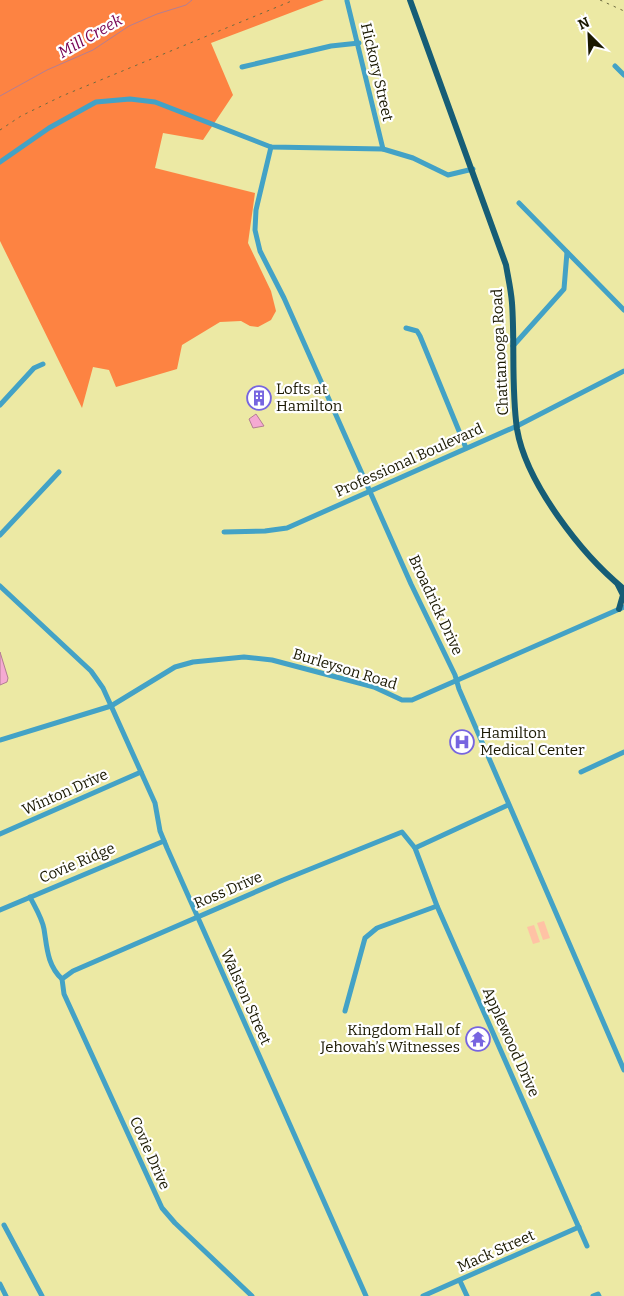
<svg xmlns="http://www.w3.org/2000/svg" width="624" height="1296" font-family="Bitter,serif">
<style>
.green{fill:#ffc2a5}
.forest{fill:#fd8342}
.water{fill:#f5aad2;stroke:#b37e93}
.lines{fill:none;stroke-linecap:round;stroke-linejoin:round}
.stream{stroke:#b37e93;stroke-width:1}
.minor{stroke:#43a2c6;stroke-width:5}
.major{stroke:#165d76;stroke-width:6}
.rail{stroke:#6c6a40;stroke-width:1;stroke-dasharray:2.5 5;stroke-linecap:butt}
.labels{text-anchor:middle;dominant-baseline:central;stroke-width:4.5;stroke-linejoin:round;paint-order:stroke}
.street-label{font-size:15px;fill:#1a1800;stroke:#fff}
.poi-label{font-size:15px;fill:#1a1800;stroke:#fff;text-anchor:start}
.water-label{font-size:16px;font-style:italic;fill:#770353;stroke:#fff}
</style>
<rect width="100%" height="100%" fill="#ece9a4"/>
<!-- green -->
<g class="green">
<polygon points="544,921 550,938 543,940 537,923"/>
<polygon points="534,925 540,942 533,944 527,927"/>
</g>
<!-- forest -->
<polygon class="forest" points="0,0 324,0 211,43 233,95 203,140 163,133 155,168 255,193 248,243 271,291 276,311 271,320 258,327 250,326 241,321 220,322 182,345 177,369 116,387 109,370 93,367 82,408 0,241"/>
<!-- water -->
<g class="water">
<polygon points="256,414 264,426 253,428 249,419"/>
<polygon points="0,652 8,678 7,682 0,685"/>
</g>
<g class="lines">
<!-- stream -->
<polyline class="stream" points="0,96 47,70 93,50 129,26 157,14 186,5 192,0"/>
<!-- minor -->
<g class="minor">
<polyline points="347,1 383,149"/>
<polyline points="615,66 624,75"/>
<polyline points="242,67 331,46 359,43"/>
<polyline points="271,147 256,210 255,230 260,251 284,298 411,584 455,675 459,689 624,1070"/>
<polyline points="0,162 49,128 96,102 130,99 155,102 271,147 383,149 413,158 448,175 473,169"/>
<polyline points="519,203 624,310"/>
<polyline points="406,328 417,331 420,336 466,448"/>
<polyline points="513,346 564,289 567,252"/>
<polyline points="0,405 34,368 43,364"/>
<polyline points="224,532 265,531 287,528 517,426 624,371"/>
<polyline points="0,535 59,472"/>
<polyline points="0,586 91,671 103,688 155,803 160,831 167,848 366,1296"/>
<polyline points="0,740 111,706 175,667 193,662 244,657 272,660 374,687 402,700 412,700 624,607"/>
<polyline points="581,772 624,752"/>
<polyline points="0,834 141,772"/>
<polyline points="415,848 508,805"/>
<path d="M30 897C35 907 42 918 44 929 47 947 47 965 62 979"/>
<polyline points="0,910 164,841"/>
<polyline points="345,1011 365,938 377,928 437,906"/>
<polyline points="4,1225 42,1296"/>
<polyline points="460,1281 467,1296"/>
<polyline points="0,1284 6,1296"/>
<polyline points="252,1296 175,1223 162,1208 64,994 62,979 73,971 283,880 402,832 415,848 437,906 587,1246"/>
<polyline points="423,1296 579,1227"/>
<polyline points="593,1296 598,1294 599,1296"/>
</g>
<!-- major -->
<g class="major">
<path d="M410 0 506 265C508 277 511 290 512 303 515 344 511 387 517 429 526 483 582 555 624 589"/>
<polyline points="618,585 623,595 619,609"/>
</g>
<!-- rail -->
<g class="rail">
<polyline points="600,0 624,11"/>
<polyline points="0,130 21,116 62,96 294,0"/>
</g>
</g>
<!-- icons -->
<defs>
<g id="building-ring" transform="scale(1.25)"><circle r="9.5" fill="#fff" stroke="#7765e0" stroke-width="1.5"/><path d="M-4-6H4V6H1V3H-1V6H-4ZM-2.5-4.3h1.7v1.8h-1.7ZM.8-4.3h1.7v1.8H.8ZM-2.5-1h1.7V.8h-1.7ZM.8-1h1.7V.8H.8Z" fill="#7765e0"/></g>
<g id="hospital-ring" transform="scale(1.25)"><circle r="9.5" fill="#fff" stroke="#7765e0" stroke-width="1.5"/><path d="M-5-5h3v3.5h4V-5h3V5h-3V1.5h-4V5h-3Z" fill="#7765e0"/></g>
<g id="temple-ring" transform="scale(1.25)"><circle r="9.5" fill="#fff" stroke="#7765e0" stroke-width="1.5"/><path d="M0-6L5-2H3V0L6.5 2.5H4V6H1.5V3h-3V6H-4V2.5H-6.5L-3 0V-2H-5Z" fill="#7765e0"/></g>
</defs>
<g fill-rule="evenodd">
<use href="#building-ring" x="259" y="398"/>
<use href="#hospital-ring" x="462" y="742"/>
<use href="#temple-ring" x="478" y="1039"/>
</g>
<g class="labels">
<!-- street labels -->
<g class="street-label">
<text transform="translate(377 72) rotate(77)">Hickory Street</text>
<text transform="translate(500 352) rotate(-93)">Chattanooga Road</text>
<text transform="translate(409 460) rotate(-24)">Professional Boulevard</text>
<text transform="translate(436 605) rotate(65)">Broadrick Drive</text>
<text transform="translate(345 669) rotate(17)">Burleyson Road</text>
<text transform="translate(65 792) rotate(-24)">Winton Drive</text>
<text transform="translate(77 863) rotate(-23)">Covie Ridge</text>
<text transform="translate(228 890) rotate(-23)">Ross Drive</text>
<text transform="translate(246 997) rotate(66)">Walston Street</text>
<text transform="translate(511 1042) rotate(66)">Applewood Drive</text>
<text transform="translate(150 1153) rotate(66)">Covie Drive</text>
<text transform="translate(496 1251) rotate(-24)">Mack Street</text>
</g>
<!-- poi labels -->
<g class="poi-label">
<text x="276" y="389">Lofts at<tspan x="276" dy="17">Hamilton</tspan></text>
<text x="480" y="733">Hamilton<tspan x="480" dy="17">Medical Center</tspan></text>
<text x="460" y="1030" text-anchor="end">Kingdom Hall of<tspan x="460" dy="17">Jehovah’s Witnesses</tspan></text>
</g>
<!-- water labels -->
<g class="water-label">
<text transform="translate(90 36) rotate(-30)">Mill Creek</text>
</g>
</g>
<!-- north arrow -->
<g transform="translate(589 35) rotate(336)" stroke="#ffffff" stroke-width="4" paint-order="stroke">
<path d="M0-4L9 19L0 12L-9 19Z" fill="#1a1800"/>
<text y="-8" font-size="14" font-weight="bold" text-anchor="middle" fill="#1a1800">N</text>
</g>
</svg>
